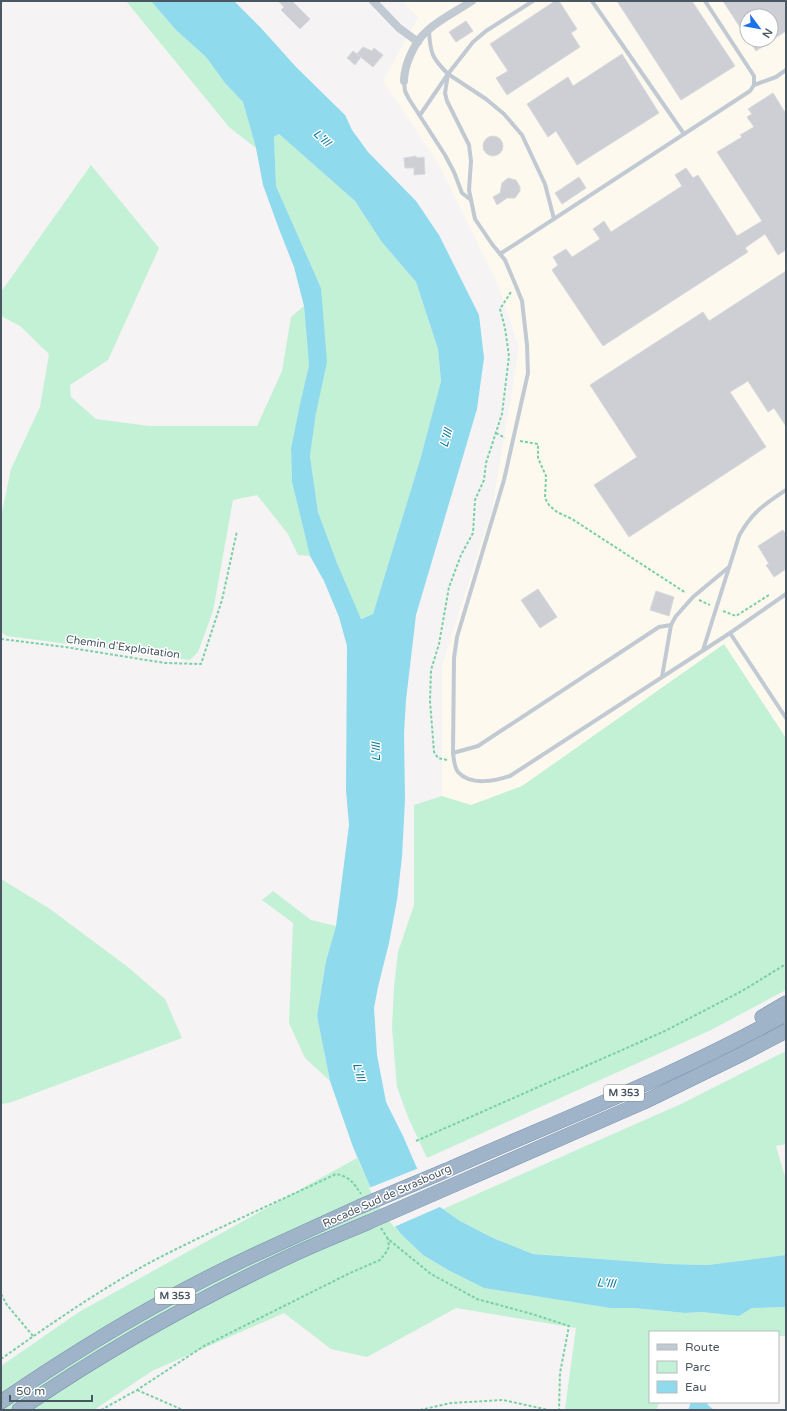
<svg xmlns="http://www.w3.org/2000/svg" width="787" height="1411" font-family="'Varela Round',sans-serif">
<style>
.commercial{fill:#fdf9ef;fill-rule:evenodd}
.green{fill:#c3f1d5}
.water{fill:#90daee;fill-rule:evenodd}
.pier{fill:#f5f3f3}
.building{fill:#cdcfd5;stroke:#d7d9de}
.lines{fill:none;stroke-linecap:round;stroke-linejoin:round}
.trunk-casing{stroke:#7690ad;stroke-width:15}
.path{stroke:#7ad0a6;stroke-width:2;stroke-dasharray:3 2;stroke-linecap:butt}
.service{stroke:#c1cad2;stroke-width:4}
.minor{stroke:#c1cad2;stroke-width:8}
.trunk{stroke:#9fb4c9;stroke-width:14}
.trunk-bridge-casing{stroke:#7690ad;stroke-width:15;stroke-linecap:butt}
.trunk-bridge{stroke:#9fb4c9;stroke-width:14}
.labels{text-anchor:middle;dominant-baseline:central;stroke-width:3;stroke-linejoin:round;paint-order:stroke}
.shield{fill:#fff;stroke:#808990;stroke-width:1}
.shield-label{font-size:10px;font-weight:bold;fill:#4a5661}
.street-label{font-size:11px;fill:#4a5661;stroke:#fff}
.water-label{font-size:12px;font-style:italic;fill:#0c7c9b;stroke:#fff}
</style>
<rect width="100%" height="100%" fill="#f5f3f3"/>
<!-- commercial -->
<path class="commercial" d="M402 1H786V738L724 645 522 786 471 805 442 796V666L492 509 519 349 499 286 451 189 437 161 383 81 418 17ZM747 16H771V40H747Z"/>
<!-- green -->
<g class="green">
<polygon points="126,1 151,1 176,30 206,57 225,83 243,102 256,148 229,127"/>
<polygon points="279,134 355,201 381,241 416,282 438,349 441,381 420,460 373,614 360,619 337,563 318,512 310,456 316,413 321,288 276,186 274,137"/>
<polygon points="91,165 159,248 108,360 70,385 71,397 96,419 149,426 257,426 282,371 291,317 304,306 309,365 300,404 291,448 292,482 310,556 298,555 288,534 257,495 233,500 213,611 198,652 190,660 7,636 1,632 1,517 11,469 40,407 49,354 20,326 1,316 1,292"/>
<polygon points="724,644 786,738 786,990 711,1030 427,1158 408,1117 397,1087 392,1028 394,987 398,952 414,905 414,805 442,796 471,805 522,786"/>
<polygon points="1,879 50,909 129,968 165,999 182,1038 9,1103 1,1104"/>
<polygon points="273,891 311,920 336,926 326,961 317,1016 330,1081 305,1058 289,1023 293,923 262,900"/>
<polygon points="786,1051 786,1144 776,1146 786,1180 786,1255 708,1265 668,1264 533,1254 493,1238 460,1221 443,1209 681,1104"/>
<polygon points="357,1158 369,1184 382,1209 401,1234 423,1255 448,1270 484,1288 610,1308 634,1308 685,1313 702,1312 739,1316 752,1308 786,1307 786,1336 778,1336 778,1332 650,1332 650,1402 660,1402 656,1410 569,1410 565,1409 576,1328 456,1308 367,1357 331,1349 284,1313 152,1371 94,1410 1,1410 1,1366 79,1312"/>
</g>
<!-- water -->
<g class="water">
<path d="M151 1H234L261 28 296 67 345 115 352 130 368 152 416 201 439 235 479 315 484 358 477 409 416 615 406 700 404 733 405 799 402 857 397 900 389 943 378 987 374 1008 377 1055 386 1102 403 1136 416 1166 437 1205 460 1221 493 1238 533 1254 668 1264 708 1265 786 1255V1307L752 1308 739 1316 702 1312 685 1313 634 1308H610L484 1288 448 1270 423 1255 401 1234 382 1209 369 1184 353 1147 330 1081 317 1016 326 961 336 926 349 825 346 790 347 646 339 617 324 581 310 556 292 482 291 448 300 404 309 365 304 306 294 267 279 229 263 185 256 148 243 102 225 83 206 57 176 30ZM279 134 355 201 381 241 416 282 438 349 441 381 420 460 373 614 361 619 337 563 318 512 310 456 316 413 327 362 321 288 276 186 274 137Z"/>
<polygon points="691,1402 707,1402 708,1405 714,1410 688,1410"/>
</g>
<!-- pier -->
<polygon class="pier" points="419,1168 438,1203 442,1206 394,1227 381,1210 369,1188"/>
<!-- building -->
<g class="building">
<polygon points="278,1 292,1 310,19 300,29 281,10 284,7"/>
<polygon points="555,1 559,1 577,29 571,33 580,47 507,95 496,78 508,71 490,44"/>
<polygon points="617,1 692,1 735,66 681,100"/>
<polygon points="723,1 786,1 786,31 756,51 749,40 771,40 771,16 747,16 747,38"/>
<polygon points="466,21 473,31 456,42 449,32"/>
<polygon points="363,47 372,51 374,48 383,55 373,67 357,54"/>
<polygon points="353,51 361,57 355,65 347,58"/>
<polygon points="622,54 659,113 577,165 556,131 548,137 527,104 568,77 573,86"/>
<polygon points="773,93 786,114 786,250 778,255 765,234 745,248 748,252 603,346 552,270 558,265 553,257 566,249 572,257 600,239 593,229 604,221 611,232 682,186 675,175 686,168 693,178 698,175 737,236 762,221 717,152 742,137 740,135 754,127 747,117 752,114 748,109"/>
<circle cx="493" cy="146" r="10"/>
<polygon points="416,156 417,158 424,157 425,174 414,175 414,168 405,168 404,158"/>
<polygon points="579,177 586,188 562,204 555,193"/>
<polygon points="508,178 516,180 520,187 520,191 515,198 507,198 497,205 493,197 500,193 502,183"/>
<polygon points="786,271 786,426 774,408 768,412 748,381 730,392 766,447 629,537 594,485 637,457 590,385 703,312 709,321"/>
<polygon points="783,530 786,534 786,569 774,577 766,565 769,564 758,546"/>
<polygon points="538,589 557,617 540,628 521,600"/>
<polygon points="656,591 674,597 669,616 650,610"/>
</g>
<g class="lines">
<!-- trunk casing -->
<g class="trunk-casing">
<g id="trunk">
<polyline points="762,1017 786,1003"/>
<path d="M447 1170C560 1120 677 1075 786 1014"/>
<polyline points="456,1184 644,1102 742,1054 786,1031"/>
<path d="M1 1402C81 1347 166 1296 254 1255 289 1239 324 1223 359 1207"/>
<path d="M19 1410C102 1353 194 1301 286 1258 313 1245 341 1234 369 1222"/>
</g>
</g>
<!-- path -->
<g class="path">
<polyline points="496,433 505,438"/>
<polyline points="520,441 538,444 538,458 546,476 545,498 549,505 557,512 572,519 686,593"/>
<polyline points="699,600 710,605"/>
<polyline points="723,611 736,616 769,595"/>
<polyline points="1,639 65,647 165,663 201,664 222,600 237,531"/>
<polyline points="447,760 438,758 434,752 430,701 431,670 439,644 449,587 461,555 473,533 475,500 484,480 486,463 502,414 509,356 505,328 500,309 511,292"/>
<polyline points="416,1141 665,1031 742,991 786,964"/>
<polyline points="381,1228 388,1239 431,1274 477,1299 532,1314 569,1326 560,1373 559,1410"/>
<polyline points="1,1294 7,1305 33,1336"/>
<path d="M1 1359C49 1325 98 1291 149 1263 210 1231 273 1204 336 1174 350 1177 353 1182 361 1194"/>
<polyline points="137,1390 183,1410"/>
<polyline points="101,1410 137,1390 204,1346 350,1273 380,1260 385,1254 389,1247 388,1239"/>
<polyline points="420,1410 451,1403 503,1400 549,1410"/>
</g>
<!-- service -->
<g class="service">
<polyline points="592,1 684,134"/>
<path d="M429 30C430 53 432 58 448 74L445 93 447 101 469 145 471 161 469 190 475 219 492 244 505 260 516 286 522 301 527 345 528 373 504 480 457 637 454 658 453 753C454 759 454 767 458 772 470 786 496 781 510 776L730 633 786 594"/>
<polyline points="448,74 486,99 504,114 522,135 545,184 554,219"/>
<polyline points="404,81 405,91 409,99 445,155 454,172 462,193 471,200"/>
<polyline points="754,85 776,77 786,70"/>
<polyline points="420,115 448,74 473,42 486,31 533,1"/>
<polyline points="500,254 750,91 754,85 754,76 705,1"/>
<polyline points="730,633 786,718"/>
<path d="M703 650 739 536C752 512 765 504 786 490"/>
<polyline points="662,677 671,625 676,616 693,597 729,567"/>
<polyline points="453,753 478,746 659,627 671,625"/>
</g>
<!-- minor -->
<g class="minor">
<polyline points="373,1 399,28 418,42"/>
<path d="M404 81C404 65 415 41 427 31 440 19 457 11 472 1"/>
</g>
<!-- trunk -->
<use href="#trunk" class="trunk"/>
<!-- trunk-bridge casing -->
<g class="trunk-bridge-casing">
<g id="trunk-bridge">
<polyline points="359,1207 447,1170"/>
<polyline points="369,1222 456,1184"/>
</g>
</g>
<!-- trunk-bridge -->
<use href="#trunk-bridge" class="trunk-bridge"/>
</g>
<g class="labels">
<!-- shield labels -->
<g class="shield">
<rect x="604" y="1085" width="40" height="16" rx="3"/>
<rect x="155" y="1288" width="40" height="16" rx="3"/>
</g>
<g class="shield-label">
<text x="624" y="1093">M 353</text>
<text x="175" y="1296">M 353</text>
</g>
<!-- street labels -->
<g class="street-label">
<text transform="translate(123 647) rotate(8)">Chemin d'Exploitation</text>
<text transform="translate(387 1196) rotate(-24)">Rocade Sud de Strasbourg</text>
</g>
<!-- water labels -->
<g class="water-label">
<text transform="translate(322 138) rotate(43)">L'Ill</text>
<text transform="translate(446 438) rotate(-74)">L'Ill</text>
<text transform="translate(376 752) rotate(-90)">L'Ill</text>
<text transform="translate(359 1072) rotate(75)">L'Ill</text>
<text transform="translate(606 1283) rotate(5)">L'Ill</text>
</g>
</g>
<!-- border -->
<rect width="787" height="1411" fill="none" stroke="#4a5661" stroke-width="4"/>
<!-- legend -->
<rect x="649" y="1331" width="130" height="72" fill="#ffffff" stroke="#b7bbc0"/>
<rect x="657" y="1344" width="20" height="6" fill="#c1cad2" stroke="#b7bbc0"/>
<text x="685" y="1351" font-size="12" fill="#4a5661">Route</text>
<rect x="657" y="1361" width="20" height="12" fill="#c3f1d5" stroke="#b7bbc0"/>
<text x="685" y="1371" font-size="12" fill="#4a5661">Parc</text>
<rect x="657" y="1381" width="20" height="12" fill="#90daee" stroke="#b7bbc0"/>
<text x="685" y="1391" font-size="12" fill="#4a5661">Eau</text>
<!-- north arrow -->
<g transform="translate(759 28) rotate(122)"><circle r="19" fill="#ffffff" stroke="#b7bbc0"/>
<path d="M0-3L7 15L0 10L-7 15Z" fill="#1a73e8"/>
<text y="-6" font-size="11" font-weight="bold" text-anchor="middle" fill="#4a5661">N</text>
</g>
<!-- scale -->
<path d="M10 1395v6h82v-6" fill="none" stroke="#4a5661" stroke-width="2"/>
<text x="16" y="1395" font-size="12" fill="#4a5661" stroke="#ffffff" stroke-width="3" paint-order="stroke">50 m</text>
</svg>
